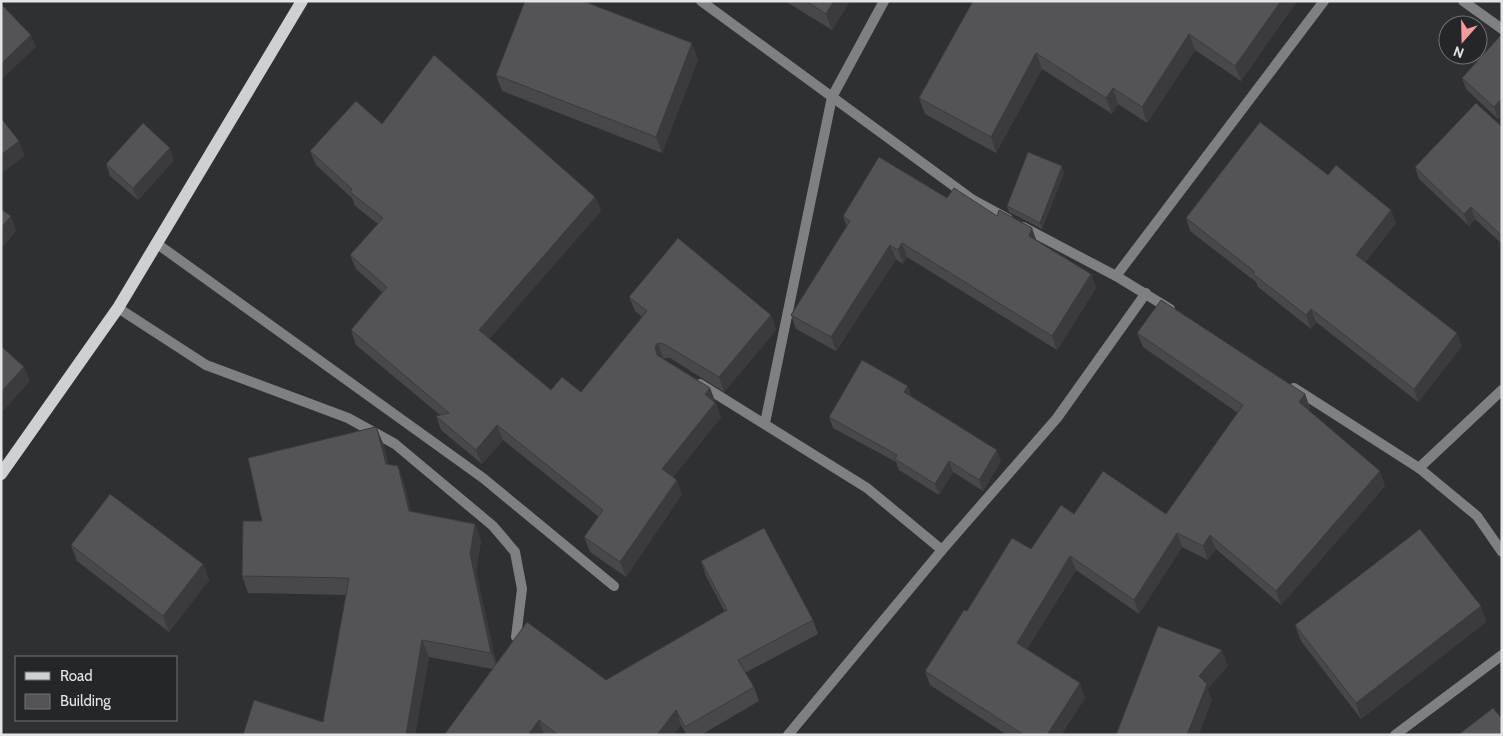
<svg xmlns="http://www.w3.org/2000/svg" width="1503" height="736" font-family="Cabin,sans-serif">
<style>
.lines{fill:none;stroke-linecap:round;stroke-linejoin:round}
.lane{stroke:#7f8082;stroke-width:10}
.street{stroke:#7f8082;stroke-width:10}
.primary{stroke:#cdd1d4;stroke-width:12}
.wall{fill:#48484c}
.shaded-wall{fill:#3b3b3e}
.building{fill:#545458;stroke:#3b3b3e}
</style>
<rect width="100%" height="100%" fill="#2e3033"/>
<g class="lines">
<!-- lane -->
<g class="lane">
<polyline points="156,243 483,478 614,586"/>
<polyline points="118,308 206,365 348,418 395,444 493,526 515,552 522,589 516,637"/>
</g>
<!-- street -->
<g class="street">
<polyline points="701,1 973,200 1008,219"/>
<polyline points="1463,1 1502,29"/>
<polyline points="1023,227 1116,276 1170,309"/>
<polyline points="1116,276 1324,1"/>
<polyline points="700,384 867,488 942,550"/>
<polyline points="1294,388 1419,468 1477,516 1502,552"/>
<polyline points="765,423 832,97 884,1"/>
<polyline points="1419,468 1502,390"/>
<polyline points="788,735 942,550 1057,418 1146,293"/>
<polyline points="1395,735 1502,655"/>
</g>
<!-- primary -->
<polyline class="primary" points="1,474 118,308 302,1"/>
</g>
<!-- wall -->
<g class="wall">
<polygon points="785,1 850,1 832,30"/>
<polygon points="973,1 1297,1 1241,81 1195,50 1147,123 1118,104 1112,114 1042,69 996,153 925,114 919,98"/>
<polygon points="1502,34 1502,115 1498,119 1466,89 1462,78"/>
<polygon points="698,59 662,153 502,91 496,75"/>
<polygon points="382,124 595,197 601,211 489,339 551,390 581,392 642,317 635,311 629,297 771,315 776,330 724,392 670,358 663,358 662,359 710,388 721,417 673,477 682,494 626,577 590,552 584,537 599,517 503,440 482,464 441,430 436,416 440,415 356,345 351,330 382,292 356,269 350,255 378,224 355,206 352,198 316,165 310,151"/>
<polygon points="1502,127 1502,244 1475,219 1469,226 1419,179 1415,167"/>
<polygon points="174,160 138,200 110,176 106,164"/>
<polygon points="1064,173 1042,229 1009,212 1007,206"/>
<polygon points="1328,175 1396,223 1365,262 1462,346 1418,402 1316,322 1311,329 1258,287 1256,282 1190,231 1186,218"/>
<polygon points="947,198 1036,240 1091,274 1096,288 1057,350 907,257 903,264 896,259 836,351 796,329 791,315 847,227 843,216"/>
<polygon points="1137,333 1305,394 1310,408 1308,410 1385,486 1281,605 1216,549 1208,560 1182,547 1139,614 1076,570 1027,649 1085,698 1061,735 1007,735 930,685 925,671 967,611 1031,549 1074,514 1166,514 1238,413 1143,347"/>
<polygon points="911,396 1001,461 983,491 953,472 939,495 899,470 896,462 833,428 829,417"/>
<polygon points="377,429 384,446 388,464 398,466 404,483 411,512 475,524 481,541 476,571 496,664 606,680 725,612 706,576 701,561 813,620 818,634 745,673 754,687 759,701 701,735 687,735 681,725 673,735 545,735 544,734 544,735 444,735 493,669 429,657 415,735 243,735 323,722 346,595 248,593 242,576 262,521"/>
<polygon points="71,545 203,564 209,580 169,632 77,561"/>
<polygon points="1481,606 1486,622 1361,719 1301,641 1295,625"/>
</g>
<!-- shaded-wall -->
<g class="shaded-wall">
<polygon points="834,1 850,1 832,30 826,14"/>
<polygon points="1281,1 1297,1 1241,81 1235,66"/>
<polygon points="1189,34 1195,50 1147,123 1142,107"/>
<polygon points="31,35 36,47 1,80 1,64"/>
<polygon points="692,43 698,59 662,153 656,137"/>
<polygon points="1036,53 1042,69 996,153 991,137"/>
<polygon points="1113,88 1118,104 1112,114 1106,98"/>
<polygon points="1502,98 1502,115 1498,119 1494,107"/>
<polygon points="19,141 25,156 1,174 1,155"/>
<polygon points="170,148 174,160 138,200 133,188"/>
<polygon points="1062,166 1064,173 1042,229 1040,223"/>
<polygon points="595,197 601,211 484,345 479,330"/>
<polygon points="1471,207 1475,219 1469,226 1464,214"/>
<polygon points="1391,210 1396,223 1361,268 1356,255"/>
<polygon points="11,216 16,231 1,249 1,228"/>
<polygon points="1032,228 1037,242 1029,236"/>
<polygon points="902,243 907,257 903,264 898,250"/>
<polygon points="890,245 896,259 836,351 831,337"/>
<polygon points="1091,274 1096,288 1057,350 1052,336"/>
<polygon points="1311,309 1316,322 1311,329 1306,315"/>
<polygon points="771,315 776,330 724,392 719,377"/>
<polygon points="1457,333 1462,346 1418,402 1414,389"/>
<polygon points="658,343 663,358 660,361 657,355 655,346"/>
<polygon points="24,367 30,381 1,413 1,392"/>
<polygon points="908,386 912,397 904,392"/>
<polygon points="710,388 721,417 667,484 662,469 705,394"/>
<polygon points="1305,394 1310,408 1304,416 1299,402"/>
<polygon points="497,425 503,440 482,464 476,450"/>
<polygon points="377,429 384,446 392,481 386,464"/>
<polygon points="997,450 1001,461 983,491 979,480"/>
<polygon points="949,461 953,472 939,495 935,484"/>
<polygon points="398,466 404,483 415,528 409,511"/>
<polygon points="1380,471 1385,486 1281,605 1276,591"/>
<polygon points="677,480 682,494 626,577 620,562"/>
<polygon points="475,524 481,541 476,571 498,670 491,653 470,554"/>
<polygon points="1177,533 1182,547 1139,614 1134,600"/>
<polygon points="1210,535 1216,549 1208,560 1203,546"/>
<polygon points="1070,556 1076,570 1022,657 1017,643"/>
<polygon points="203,564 209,580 169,632 163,616"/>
<polygon points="1481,606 1486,622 1361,719 1356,703"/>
<polygon points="422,640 429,657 415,735 406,735"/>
<polygon points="1222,650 1228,666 1208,689 1212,700 1199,735 1187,735 1199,676"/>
<polygon points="1080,683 1085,698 1061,735 1047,735"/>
<polygon points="676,710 681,725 673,735 657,735"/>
<polygon points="539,720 544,734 544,735 528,735"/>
</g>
<!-- building -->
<g class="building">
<polygon points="525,1 583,1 692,43 656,137 496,75"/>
<polygon points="806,1 834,1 826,14"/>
<polygon points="973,1 1281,1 1235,66 1189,34 1142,107 1113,88 1106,98 1036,53 991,137 919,98"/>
<polygon points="1,4 31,35 1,64"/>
<polygon points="1502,34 1502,98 1494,107 1462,78"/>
<polygon points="434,55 595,197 479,330 551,390 562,377 581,392 647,311 629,297 678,238 771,315 719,377 664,344 658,343 655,346 657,355 710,388 705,394 715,403 662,469 677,480 620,562 584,537 603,510 497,425 476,450 436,416 449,413 351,330 387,287 350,255 383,218 350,192 352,189 310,151 356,101 382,124"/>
<polygon points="1476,103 1502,127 1502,236 1471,207 1464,214 1415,167"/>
<polygon points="1,118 19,141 1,155"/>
<polygon points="1260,122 1328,175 1336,165 1391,210 1356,255 1457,333 1414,389 1311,309 1306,315 1253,274 1255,272 1186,218"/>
<polygon points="143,123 170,148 133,188 106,164"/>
<polygon points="1028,152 1062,166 1040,223 1007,206"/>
<polygon points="879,157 947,198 954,188 997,216 999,210 1032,228 1029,236 1091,274 1052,336 902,243 898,250 890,245 831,337 791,315 850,221 843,216"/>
<polygon points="1,209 11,216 1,228"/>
<polygon points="1161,300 1305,394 1299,402 1380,471 1276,591 1210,535 1203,546 1177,533 1134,600 1070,556 1017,643 1080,683 1047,735 1024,735 925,671 964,610 967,611 1012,538 1031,549 1061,505 1074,514 1103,471 1166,514 1243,405 1137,333"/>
<polygon points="1,346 24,367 1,392"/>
<polygon points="862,360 908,386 904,392 997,450 979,480 949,461 935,484 895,459 897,455 829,417"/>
<polygon points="375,427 377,429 386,464 398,466 409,511 475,524 470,554 491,653 422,640 406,735 243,735 254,700 323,722 349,578 242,576 243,521 262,521 248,458"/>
<polygon points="110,494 203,564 163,616 71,545"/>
<polygon points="764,528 813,620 738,660 754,687 685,727 676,710 657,735 558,735 539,720 528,735 444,735 527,622 606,680 727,610 701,561"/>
<polygon points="1420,529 1481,606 1356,703 1295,625"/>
<polygon points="1158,626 1222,650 1199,676 1207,684 1187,735 1116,735"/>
<polygon points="1493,708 1502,719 1502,735 1458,735"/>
</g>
<!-- border -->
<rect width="1503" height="736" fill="none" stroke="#e3e4e7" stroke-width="5"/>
<!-- legend -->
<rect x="15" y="656" width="162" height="65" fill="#252629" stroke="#717275"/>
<rect x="25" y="672" width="25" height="8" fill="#cdd1d4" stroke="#717275"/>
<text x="60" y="681" font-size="15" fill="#e3e4e7">Road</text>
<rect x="25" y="694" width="25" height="15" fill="#545458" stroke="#717275"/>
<text x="60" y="706" font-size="15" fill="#e3e4e7">Building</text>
<!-- north arrow -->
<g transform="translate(1463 40) rotate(200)"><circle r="24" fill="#252629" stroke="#717275"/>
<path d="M0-4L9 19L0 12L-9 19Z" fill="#f59b99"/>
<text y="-8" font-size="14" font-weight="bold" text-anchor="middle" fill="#e3e4e7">N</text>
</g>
</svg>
